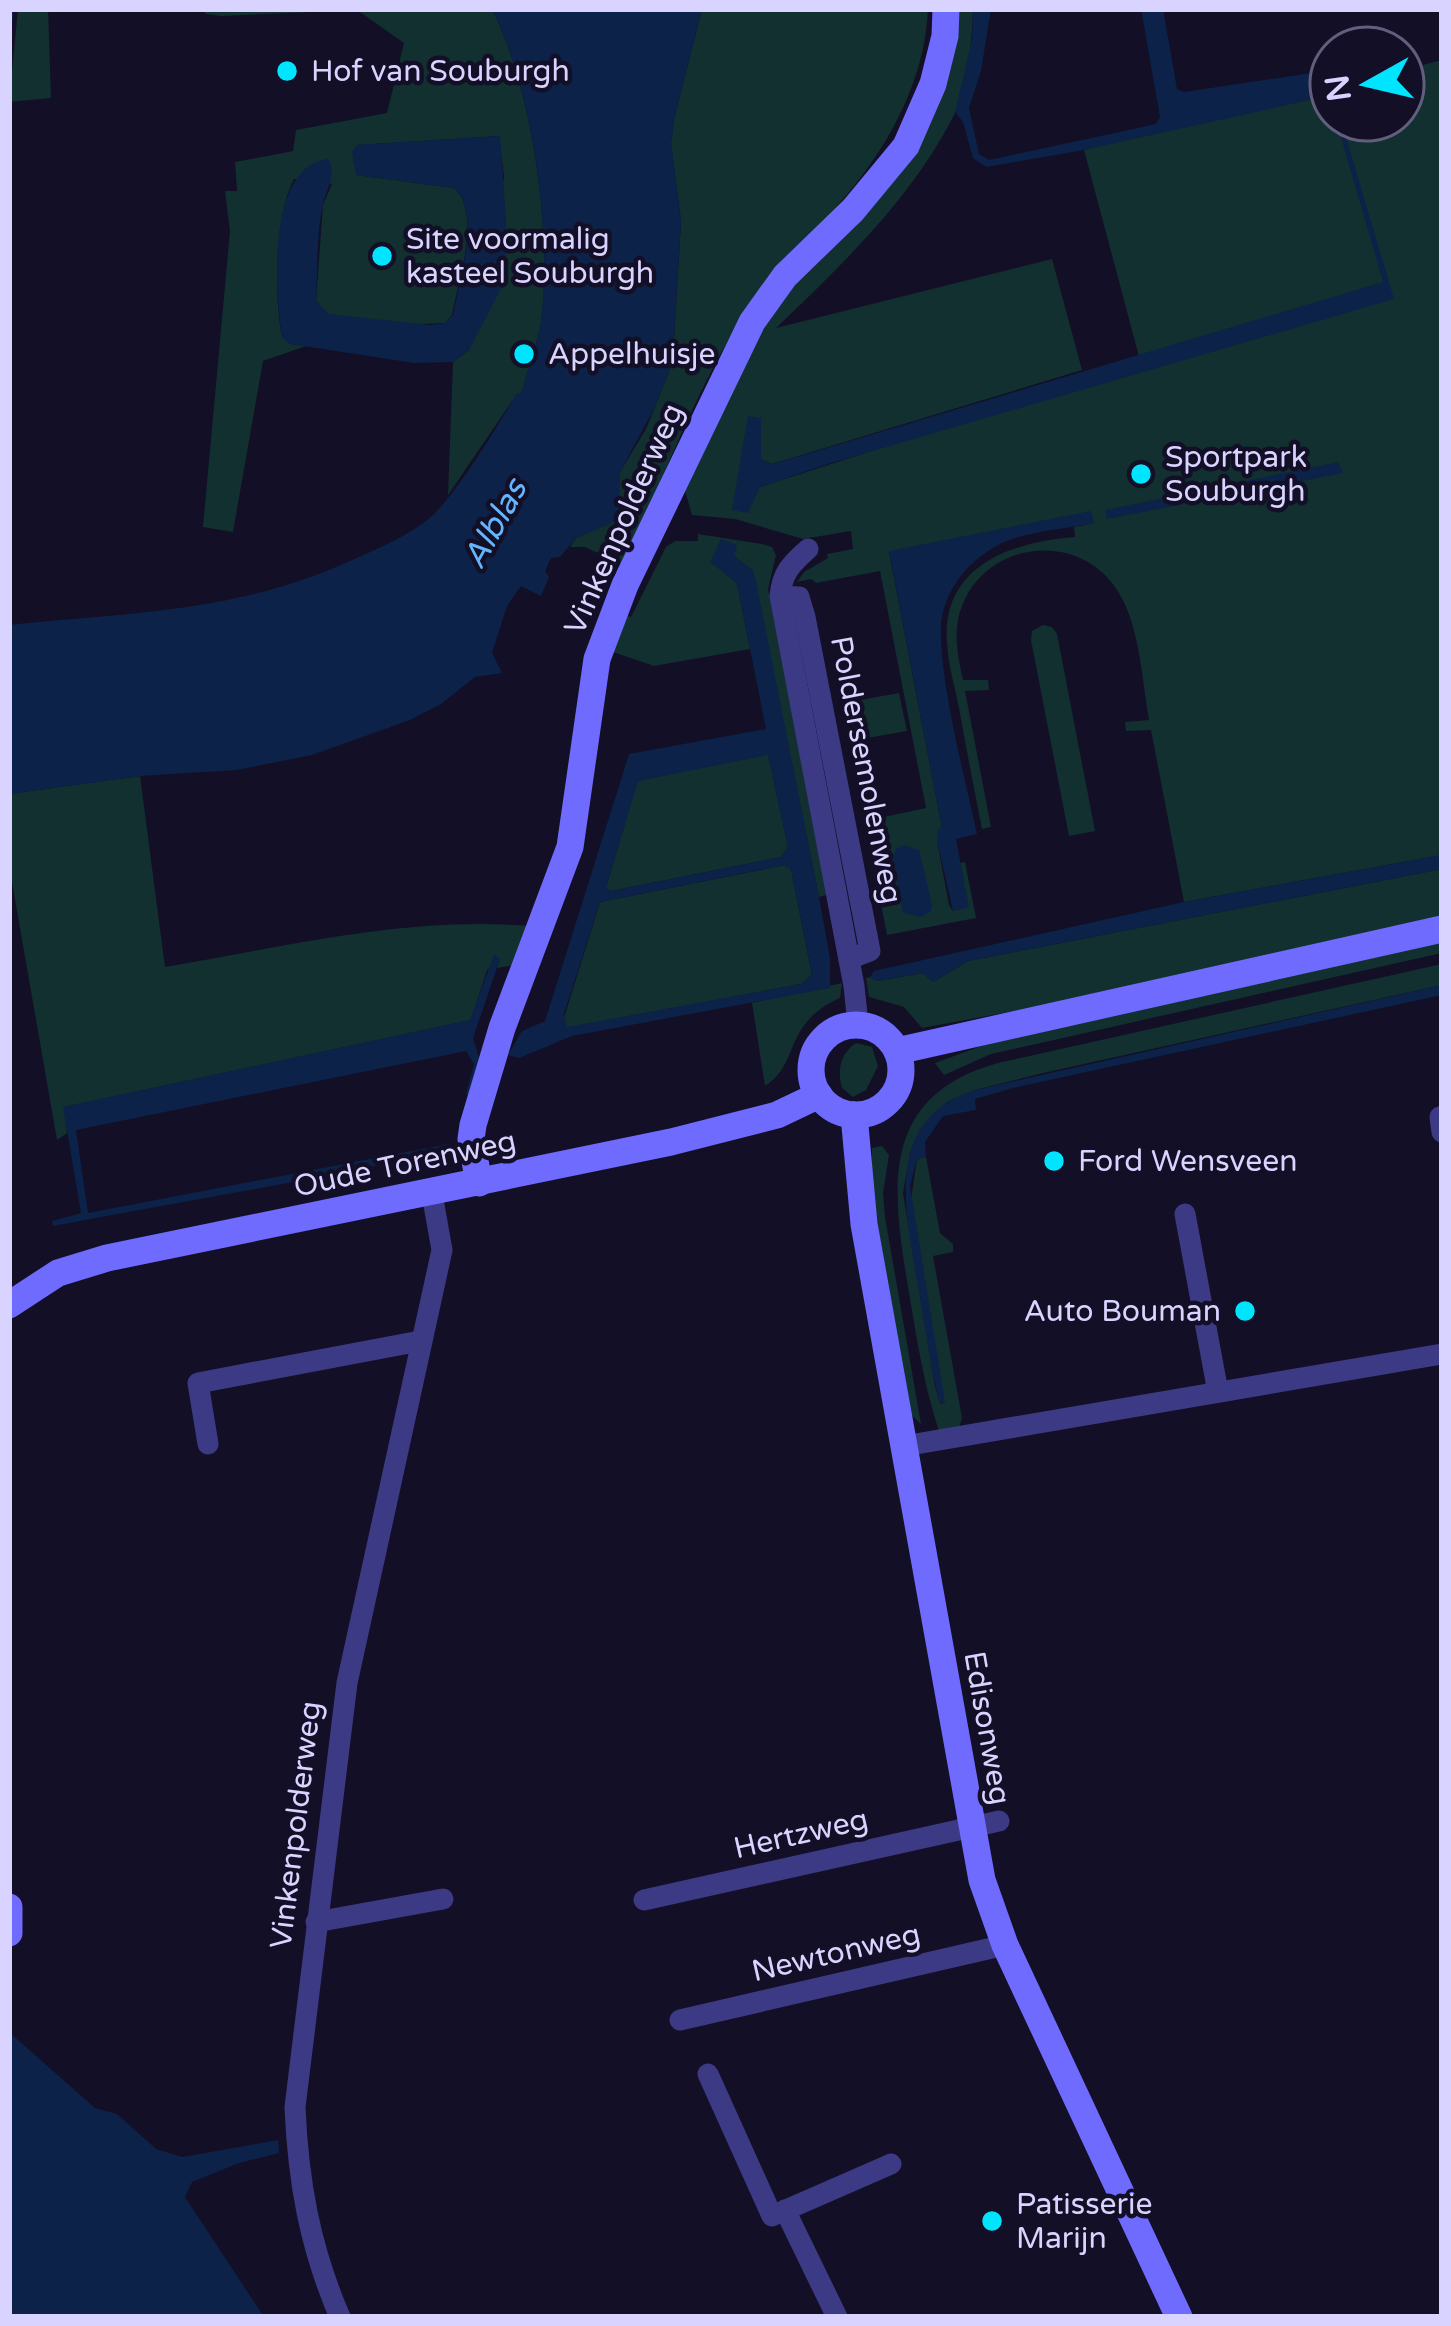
<svg xmlns="http://www.w3.org/2000/svg" width="1451" height="2326" font-family="'Varela Round',sans-serif">
<style>
.green{fill:#12302f}
.water{fill:#0c2248;fill-rule:evenodd}
.lines{fill:none;stroke-linecap:round;stroke-linejoin:round}
.stream{stroke:#0c2248;stroke-width:6}
.street{stroke:#3d3a85;stroke-width:21}
.secondary{stroke:#6f6bff;stroke-width:27}
.poi-dot{fill:#00e5ff;stroke:#130f26;stroke-width:4.5}
.labels{text-anchor:middle;dominant-baseline:central;stroke-width:9;stroke-linejoin:round;paint-order:stroke}
.poi-label{font-size:30px;fill:#d9d4ff;stroke:#130f26;text-anchor:start}
.street-label{font-size:30px;fill:#d9d4ff;stroke:#130f26}
.water-label{font-size:33px;font-style:italic;fill:#62b6ff;stroke:#130f26}
</style>
<rect width="100%" height="100%" fill="#130f26"/>
<!-- green -->
<g class="green">
<polygon points="18,9 48,9 51,98 9,102"/>
<path d="M201 9H492C532 88 553 234 541 322 537 346 527 371 521 395L517 394 448 495 453 362 469 350 475 335 504 177 499 136 357 145 356 175 454 188C482 212 458 282 452 315L445 323 397 325 328 314 316 301 323 205 332 184 294 179C274 218 274 294 282 337L290 344 306 346 263 361 233 532 203 527 230 231 225 191H237L235 162 293 151 296 130 387 113 404 43 357 10 221 16 206 14Z"/>
<path d="M702 9H928C925 83 886 151 838 205 806 241 768 275 742 317 694 394 661 482 625 566L585 547H570L576 538 617 520 620 472 646 429 669 372 674 339 681 221 671 144 674 119Z"/>
<path d="M956 9H973C972 42 968 88 953 117 910 200 843 264 776 328L1052 259 1082 370 772 464 761 459V419L732 510 760 487 1141 364 1084 150 1331 88V120H1403V70L1442 60V855L1184 902 1151 730 1126 731 1125 722 1149 720C1142 680 1140 628 1119 593 1082 530 988 539 962 606 952 631 958 656 963 680H988L989 690 965 691 991 827 982 829C974 788 966 748 959 708 955 687 948 665 947 643 941 565 1012 542 1075 537L1074 527 1094 523 889 552 942 828 937 841 949 905 953 911 968 907 960 863 965 862 976 918 887 935 865 821 926 808 880 571 816 583 811 579 797 582 804 572 828 558 827 554 853 549 851 531 803 539 735 519 692 515 685 491 708 432 781 296 819 262 884 188Z"/>
<polygon points="698,534 762,544 772,547 776,555 768,589 830,894 819,897 753,571 734,556 711,561 737,583 750,649 654,666 610,651 622,614 631,617 666,547 675,541 698,541"/>
<polygon points="1043,625 1052,627 1057,634 1095,831 1069,836 1031,640 1032,631"/>
<polygon points="899,693 907,731 850,741 843,703"/>
<polygon points="768,754 788,847 781,857 611,891 606,888 637,781"/>
<path d="M140 776 165 967C284 947 407 916 529 926L514 965 497 968 500 959 487 970 471 1020 64 1107 67 1133 57 1140 9 865V794Z"/>
<polygon points="785,865 791,869 812,975 801,984 567,1028 563,1021 600,902"/>
<polygon points="1442,869 1442,918 1058,1003 922,1028 904,1007 869,997 866,978 870,977 877,981 923,973 933,982 968,961"/>
<polygon points="1442,940 1442,953 991,1054 944,1075 935,1063 995,1041"/>
<path d="M1442 964V985L1043 1073 975 1090 947 1102 921 1128 910 1153 903 1193 935 1386 940 1403 943 1404 911 1199 917 1159 926 1157 940 1233 953 1244V1252L933 1256 962 1418 959 1427 939 1431C924 1386 917 1340 909 1293 893 1195 875 1097 998 1063Z"/>
<path d="M842 983 840 998C782 1024 801 1063 765 1086L752 1003Z"/>
<path d="M856 1043 872 1047 878 1066 866 1090 853 1097 842 1088C837 1070 840 1054 856 1043Z"/>
<polygon points="882,1146 889,1155 883,1193 885,1217 921,1424 909,1413 872,1189 872,1148"/>
</g>
<!-- water -->
<g class="water">
<path d="M492 9H702L674 119 671 144 681 221 674 339 669 372 655 407 620 472 618 520 576 538 560 557 551 558 545 571 549 577 541 596 521 586 507 606 492 653 502 673 475 677 441 704 410 720 312 755 237 770 140 776 9 794V625C133 612 236 613 352 560 379 548 411 535 433 515 458 491 499 424 517 393L521 394C528 370 537 345 541 321 553 233 532 88 492 9Z"/>
<polygon points="973,9 991,9 981,71 969,108 979,154 989,160 1156,124 1160,117 1141,9 1163,9 1177,89 1184,92 1331,70 1331,105 1326,98 1319,98 1084,150 986,167 973,158 963,122 955,112 972,39"/>
<polygon points="1336,120 1341,120 1394,299 828,464 760,487 748,513 732,510 748,416 761,418 761,459 773,464 1383,282"/>
<path d="M500 136 506 222 505 281 469 350 453 362 414 363 290 344 282 337C275 293 266 164 329 159 336 178 327 187 323 205 316 234 318 271 316 301L329 314 430 325 445 323 453 315C459 282 482 211 454 188L356 175 352 152 357 145Z"/>
<polygon points="1338,462 1343,473 1107,519 1105,510"/>
<path d="M1091 511 1094 523C1065 529 1029 531 1002 543 974 557 951 581 943 612 932 654 967 786 977 834L956 839 969 907 953 911 937 841 938 829 942 828 889 551Z"/>
<path d="M721 539 737 545 734 556 753 571 756 581 819 897 830 958V988L572 1036 519 1058 508 1055 522 1031 545 1021 629 754 766 729 737 583 710 562ZM768 755 788 847 781 857 611 891 606 888 638 781ZM784 865 791 869 812 974 801 984 567 1027 564 1014 600 902Z"/>
<polygon points="904,845 919,850 932,905 931,911 921,917 903,913 892,857 897,848"/>
<polygon points="1442,855 1442,869 968,961 933,982 923,973 876,981 870,977 874,971 1184,902"/>
<path d="M494 954 500 959 473 1038 479 1058 470 1095 466 1094 474 1064 466 1051 76 1130 88 1213 448 1144 452 1146 449 1149C317 1181 186 1200 53 1226L52 1221 81 1213 63 1107 470 1020Z"/>
<path d="M1442 985V995L1013 1088 975 1099 976 1110 943 1116 925 1142 926 1157 917 1159 910 1186 945 1402 940 1403C930 1367 926 1329 919 1292 907 1218 879 1120 975 1090Z"/>
<polygon points="9,2032 95,2108 117,2114 156,2149 182,2157 278,2140 279,2153 239,2163 192,2182 185,2197 264,2317 9,2317"/>
</g>
<g class="lines">
<!-- stream -->
<polyline class="stream" points="9,24 11,9"/>
<!-- street -->
<g class="street">
<path d="M808 549C791 564 782 573 780 596L854 986 858 1024"/>
<polyline points="780,596 799,597 805,617 870,951 849,959"/>
<polyline points="1440,1117 1442,1132"/>
<polyline points="1185,1214 1218,1392"/>
<polyline points="208,1444 198,1383 420,1341"/>
<polyline points="904,1446 1442,1354"/>
<polyline points="644,1900 999,1821"/>
<polyline points="316,1922 443,1899"/>
<polyline points="680,2020 1005,1945"/>
<polyline points="708,2074 772,2216 891,2164"/>
<polyline points="785,2210 837,2317"/>
<path d="M340 2317C310 2248 298 2181 295 2107L347 1683 442 1250 432 1194"/>
</g>
<!-- secondary -->
<g class="secondary">
<circle cx="856" cy="1070" r="45"/>
<polyline points="897,1051 1442,929"/>
<polyline points="854,1115 864,1224 982,1880 1005,1945 1179,2317"/>
<polyline points="479,1183 471,1139 473,1125 502,1028 570,847 597,659 625,585 752,322 785,276 853,210 906,146 933,84 945,36 946,9"/>
<polyline points="9,1305 58,1273 107,1258 671,1142 777,1115 819,1095"/>
<polyline points="9,1907 9,1933"/>
</g>
</g>
<!-- markers -->
<g class="poi-dot">
<circle cx="287" cy="71" r="12"/>
<circle cx="382" cy="256" r="12"/>
<circle cx="524" cy="354" r="12"/>
<circle cx="1141" cy="474" r="12"/>
<circle cx="1054" cy="1161" r="12"/>
<circle cx="1245" cy="1311" r="12"/>
<circle cx="992" cy="2221" r="12"/>
</g>
<g class="labels">
<!-- poi labels -->
<g class="poi-label">
<text x="311" y="71">Hof van Souburgh</text>
<text x="406" y="239">Site voormalig<tspan x="406" dy="34">kasteel Souburgh</tspan></text>
<text x="548" y="354">Appelhuisje</text>
<text x="1165" y="457">Sportpark<tspan x="1165" dy="34">Souburgh</tspan></text>
<text x="1078" y="1161">Ford Wensveen</text>
<text x="1221" y="1311" text-anchor="end">Auto Bouman</text>
<text x="1016" y="2204">Patisserie<tspan x="1016" dy="34">Marijn</tspan></text>
</g>
<!-- street labels -->
<g class="street-label">
<text transform="translate(624 519) rotate(-66)">Vinkenpolderweg</text>
<text transform="translate(866 770) rotate(79)">Poldersemolenweg</text>
<text transform="translate(405 1164) rotate(-12)">Oude Torenweg</text>
<text transform="translate(987 1728) rotate(80)">Edisonweg</text>
<text transform="translate(296 1825) rotate(-83)">Vinkenpolderweg</text>
<text transform="translate(801 1834) rotate(-13)">Hertzweg</text>
<text transform="translate(836 1953) rotate(-13)">Newtonweg</text>
</g>
<!-- water labels -->
<g class="water-label">
<text transform="translate(495 524) rotate(-61)">Alblas</text>
</g>
</g>
<!-- border -->
<rect width="1451" height="2326" fill="none" stroke="#d9d4ff" stroke-width="24"/>
<!-- north arrow -->
<g transform="translate(1367 84) rotate(262)"><circle r="57" fill="#130f26" stroke="#625e7d" stroke-width="3"/>
<path d="M0-9L21 45L0 30L-21 45Z" fill="#00e5ff"/>
<text y="-18" font-size="33" font-weight="bold" text-anchor="middle" fill="#d9d4ff">N</text>
</g>
</svg>
